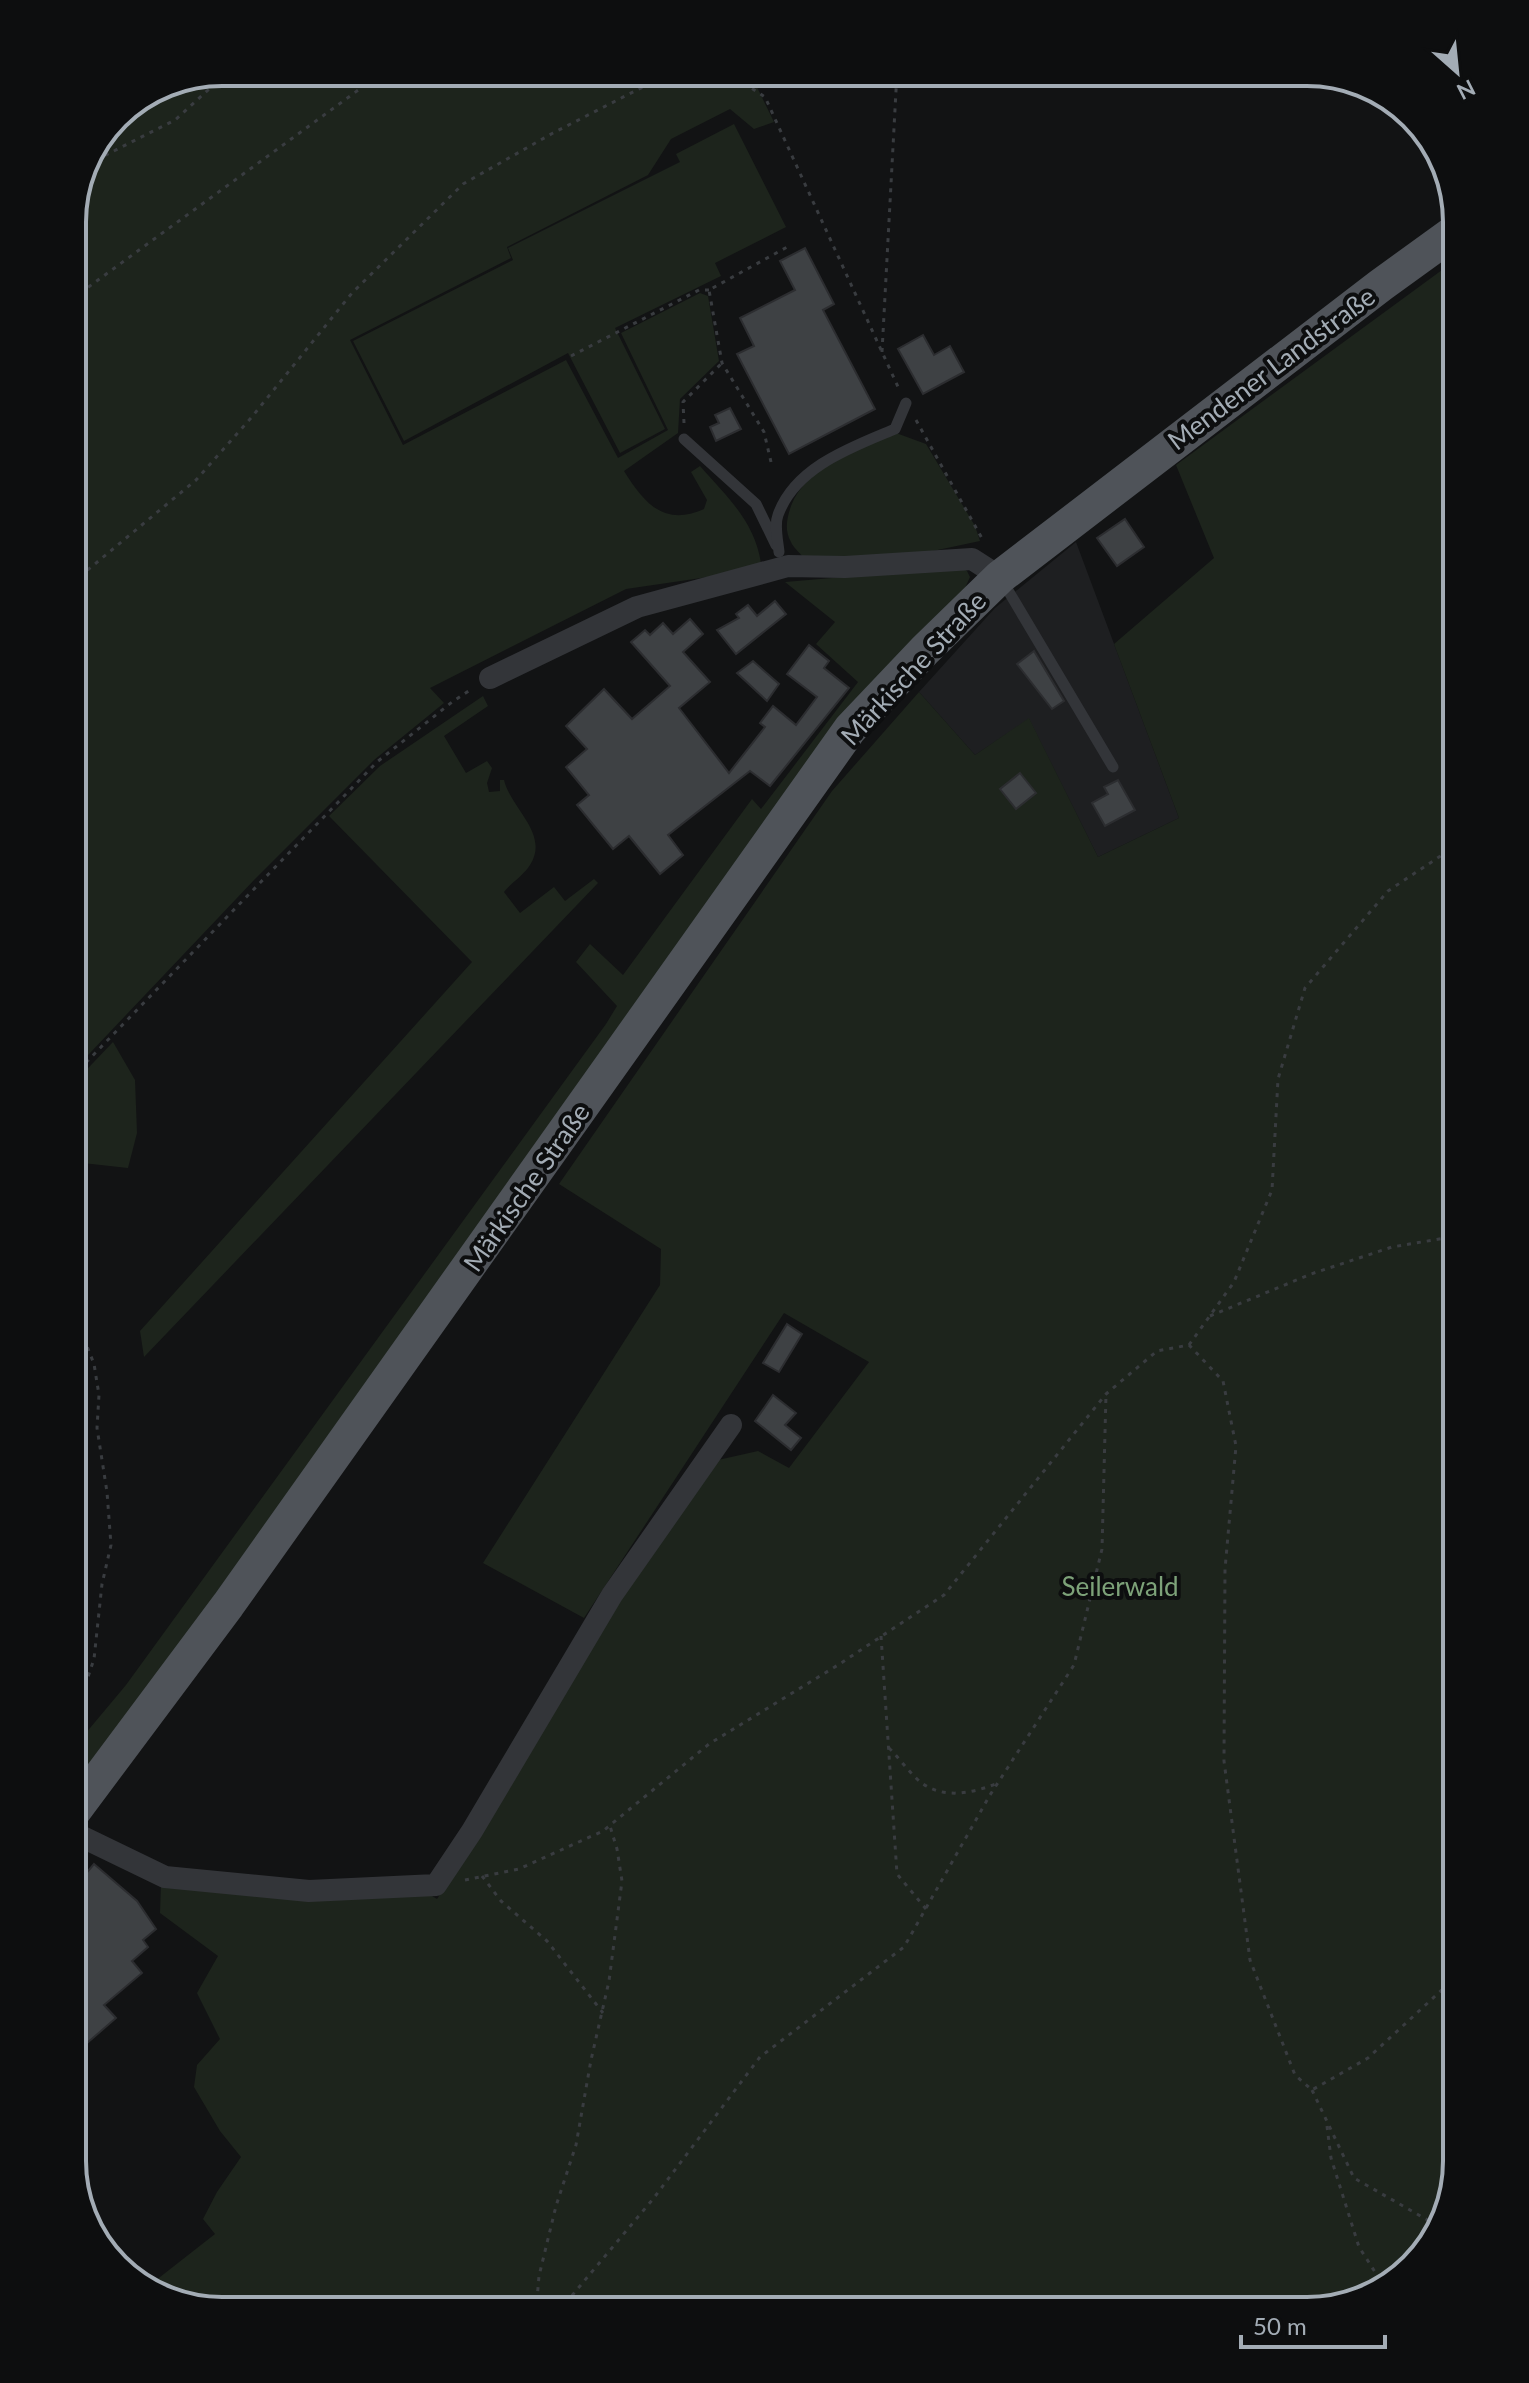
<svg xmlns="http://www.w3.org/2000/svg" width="1529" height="2383" font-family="Lato,sans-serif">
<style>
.built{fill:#1e1f21}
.green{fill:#1d241c}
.building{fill:#3e4144;stroke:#2c2d30;stroke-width:2}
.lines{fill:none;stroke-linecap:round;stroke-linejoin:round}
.path{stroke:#393c40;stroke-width:3;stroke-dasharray:4 6;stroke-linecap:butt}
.lane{stroke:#333539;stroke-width:11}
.street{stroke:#333539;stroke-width:22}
.primary{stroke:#4f5359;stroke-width:34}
.labels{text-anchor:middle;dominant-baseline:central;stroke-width:8;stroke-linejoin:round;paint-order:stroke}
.street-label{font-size:26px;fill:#a3acb5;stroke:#0d0e0f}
.park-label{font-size:26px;fill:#7da279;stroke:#0d0e0f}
.rim{fill:none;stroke:#a3acb5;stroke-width:4}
</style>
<rect width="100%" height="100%" fill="#121314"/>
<!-- built -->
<polygon class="built" points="1076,542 1179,818 1098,857 1029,719 975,755 919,692 995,608"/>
<!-- green -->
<g class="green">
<path d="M222 72H774L754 81 774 122 754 129 730 109 671 139 648 175 507 247 511 258 350 340 403 445 566 360 618 458 668 430 621 333 700 293 708 296 719 361 680 399 678 433 624 471C644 503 664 527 704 509L707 500 691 472 700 466C727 497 754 520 761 563L749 571 626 589 430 688 444 703 374 760 255 879 72 1072V212L116 116 165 83Z"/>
<polygon points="734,124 786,227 715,263 721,276 615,328 665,429 620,453 568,353 404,441 353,341 513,260 508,248 680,162 676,154"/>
<polygon points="1457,259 1457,2162 1432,2244 1374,2295 1307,2311 212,2311 146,2288 215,2234 203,2219 217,2192 241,2157 220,2131 194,2087 197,2065 220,2039 197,1993 218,1956 160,1913 161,1884 432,1896 437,1899 481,1834 622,1592 718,1460 758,1451 789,1468 869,1362 784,1313 584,1618 483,1563 660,1285 661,1249 559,1184 832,791 919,692 975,755 1029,718 1098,857 1179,818 1114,644 1214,558 1176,465"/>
<path d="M896 433 926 444 975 526 980 541 914 555 803 557C799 552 793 547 791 542 784 530 787 518 791 506 807 465 859 449 896 433Z"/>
<polygon points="960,567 967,571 970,577 965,588 340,1422 89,1770 80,1770 80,1740 126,1685 606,1024 617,1006 576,962 590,944 623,975 752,799 761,809 858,682 816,644 835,622 785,582"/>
<path d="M483 696 488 706 444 736 466 773 487 761 492 768 487 783 489 792 500 791V780H504C511 809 550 834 530 865 524 875 511 883 504 892L520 913 554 887 565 901 594 879 598 883 144 1357 140 1331 472 962 329 816 380 766Z"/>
<polygon points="113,1042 135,1080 137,1133 128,1168 74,1162 72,1158 72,1085"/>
</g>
<!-- building -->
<g class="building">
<polygon points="805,248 834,304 823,310 875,409 789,454 737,354 754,346 740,318 795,290 780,261"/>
<polygon points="923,335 934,355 950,346 964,372 923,394 898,349"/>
<polygon points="730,408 741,429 716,441 710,427 719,423 715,415"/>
<polygon points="1125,519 1144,547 1117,566 1097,538"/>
<polygon points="775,601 786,614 736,654 717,630 739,618 736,614 748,605 757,616"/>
<polygon points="690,619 703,634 683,652 710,682 679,708 729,773 765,727 760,723 773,706 796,725 817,697 787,674 809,645 829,661 824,668 849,688 770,786 750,771 668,835 683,855 660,874 629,836 613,849 577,805 589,795 566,767 587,749 566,726 604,689 632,719 670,686 631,642 645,630 650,635 663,623 673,634"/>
<polygon points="1034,651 1064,701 1052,709 1017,664"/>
<polygon points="753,661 779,684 767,701 737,673"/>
<polygon points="1020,773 1036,793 1016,809 1000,789"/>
<polygon points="1118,780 1135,810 1105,826 1092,803 1108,794 1104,787"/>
<polygon points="787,1324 802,1334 779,1372 763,1363"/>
<polygon points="773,1395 796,1413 785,1425 801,1438 791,1450 755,1421"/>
<polygon points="94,1864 137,1901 156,1929 143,1940 148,1947 132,1961 142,1973 104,2005 116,2018 72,2056 72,1890"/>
</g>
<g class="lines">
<!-- path -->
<g class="path">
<polyline points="727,72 765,97 899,389"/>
<polyline points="96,160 175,120 228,72"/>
<polyline points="72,299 383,72"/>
<polyline points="882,352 897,72"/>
<polyline points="571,356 699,290 709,290"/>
<polyline points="916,420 984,542"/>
<polyline points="684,423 683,402 722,363"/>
<polyline points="771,462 764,432 722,363 709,290 789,246"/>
<polyline points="72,583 196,480 251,418 352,293 463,184 553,133 672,72"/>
<polyline points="72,1077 377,762 452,702 473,688"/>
<polyline points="1210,1316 1311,1274 1392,1247 1457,1236"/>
<polyline points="72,1322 83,1336 94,1364 99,1395 97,1428 107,1492 111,1545 102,1584 94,1659 80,1701 77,1761"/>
<polyline points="1189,1345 1234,1282 1272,1190 1278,1079 1305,988 1388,891 1457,845"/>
<polyline points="881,1636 897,1874 926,1909"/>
<path d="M889 1748C898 1757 906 1768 915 1777 938 1801 971 1794 998 1783"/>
<polyline points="482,1876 501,1901 547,1941 603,2013"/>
<polyline points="465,1880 519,1869 603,1831 709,1744 838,1665 944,1595 1106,1394 1157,1351 1189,1345 1223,1381 1236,1446 1225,1569 1224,1761 1250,1960 1295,2075 1312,2090 1368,2058 1457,1976"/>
<polyline points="1312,2090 1354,2178 1438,2226"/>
<polyline points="1327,2126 1331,2158 1359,2247 1384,2286"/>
<polyline points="536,2311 539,2276 556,2206 576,2145 591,2060 609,1981 622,1881 617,1849 610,1826"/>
<polyline points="559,2311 653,2199 760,2057 904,1947 990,1795 1074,1665 1102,1549 1106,1394"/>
</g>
<!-- lane -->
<g class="lane">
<polyline points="684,439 756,504 776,545"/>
<path d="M779 552C778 541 774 525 778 515 795 467 852 447 895 429L906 403"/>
<polyline points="1003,582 1113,767"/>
</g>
<!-- street -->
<g class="street">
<polyline points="490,678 637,607 788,566 845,567 972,559 1000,577"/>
<polyline points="72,1832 165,1877 309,1891 436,1885 472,1831 612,1595 731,1425"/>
</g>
<!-- primary -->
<polyline class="primary" points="72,1814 228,1605 850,729 925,650 1000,577 1381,285 1457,230"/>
</g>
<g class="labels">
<!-- street labels -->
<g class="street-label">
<text transform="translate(1271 368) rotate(-37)">Mendener Landstraße</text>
<text transform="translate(913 668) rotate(-47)">Märkische Straße</text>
<text transform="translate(526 1187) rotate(-55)">Märkische Straße</text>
</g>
<!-- park labels -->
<g class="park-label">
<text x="1120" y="1586">Seilerwald</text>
</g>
</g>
<!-- crop -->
<path d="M0 0H1529V2383H0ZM222 86H1307A136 136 0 0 1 1443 222V2161A136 136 0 0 1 1307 2297H222A136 136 0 0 1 86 2161V222A136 136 0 0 1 222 86Z" fill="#0d0e0f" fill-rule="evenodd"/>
<path class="rim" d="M222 86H1307A136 136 0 0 1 1443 222V2161A136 136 0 0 1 1307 2297H222A136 136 0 0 1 86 2161V222A136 136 0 0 1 222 86Z"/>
<!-- north arrow -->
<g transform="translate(1457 72) rotate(153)" stroke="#0d0e0f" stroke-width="6" paint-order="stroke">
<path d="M0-6L14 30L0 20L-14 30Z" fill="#a3acb5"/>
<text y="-12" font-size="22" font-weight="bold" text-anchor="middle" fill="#a3acb5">N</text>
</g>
<!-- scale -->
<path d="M1241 2335v12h144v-12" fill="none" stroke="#a3acb5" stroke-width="4"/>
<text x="1253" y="2335" font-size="24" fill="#a3acb5" stroke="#0d0e0f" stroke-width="6" paint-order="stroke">50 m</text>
</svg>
